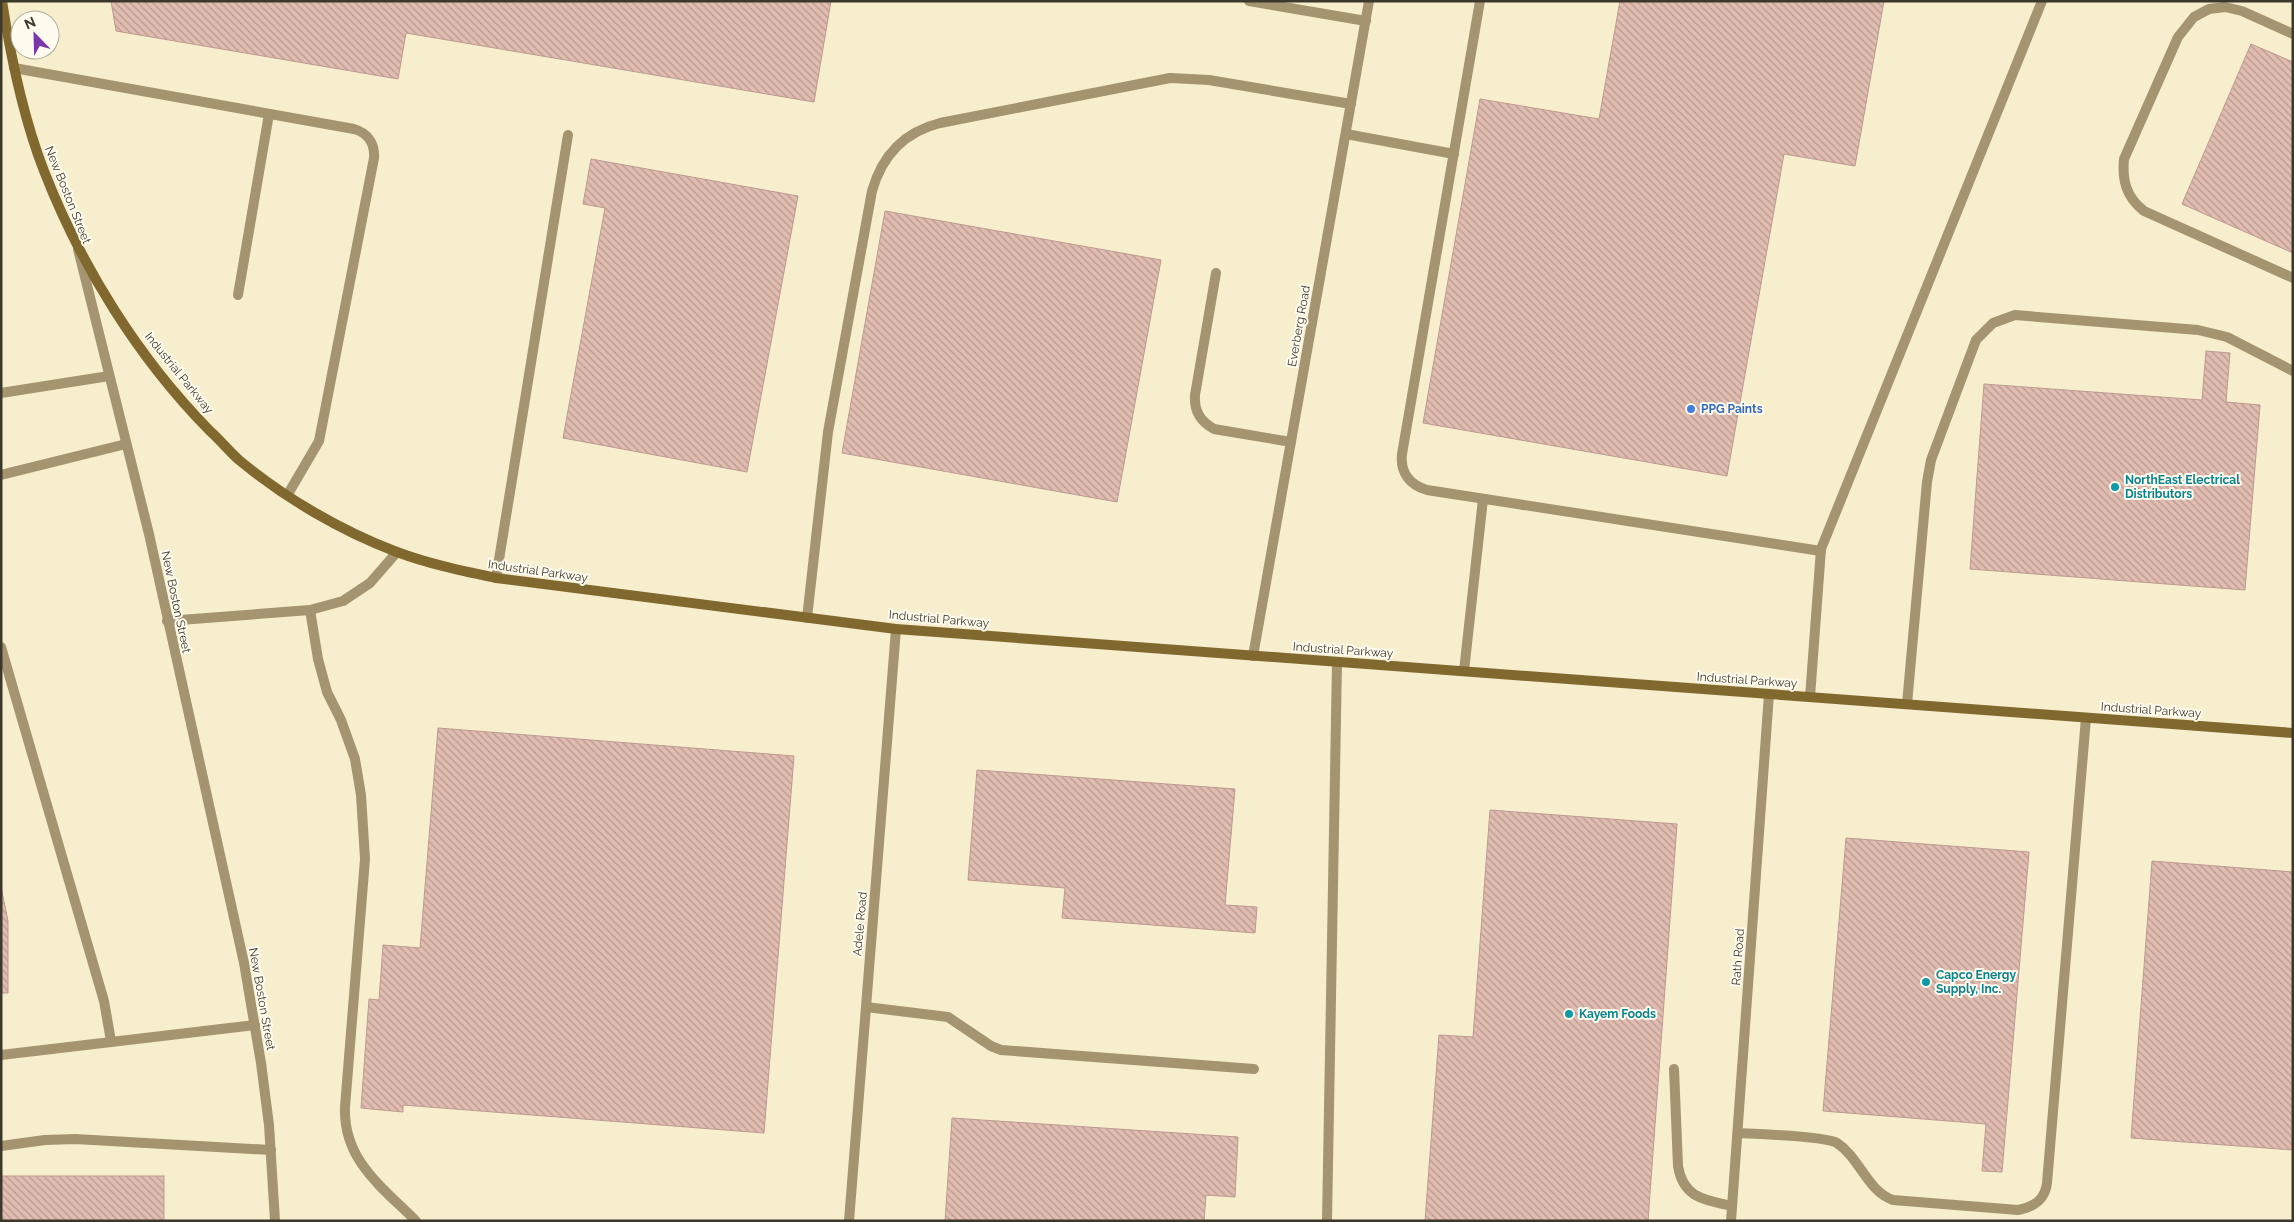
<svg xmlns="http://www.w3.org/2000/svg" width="2294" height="1222" font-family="Raleway,sans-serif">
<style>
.building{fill:url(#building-back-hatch);stroke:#bd9a90}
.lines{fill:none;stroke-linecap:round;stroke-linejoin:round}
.lane{stroke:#a49470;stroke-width:10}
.street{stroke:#a49470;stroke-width:10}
.secondary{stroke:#81682f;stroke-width:10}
.shop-dot{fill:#3f7fe0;stroke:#fffbee;stroke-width:2}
.culture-dot{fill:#0f9aa8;stroke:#fffbee;stroke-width:2}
.labels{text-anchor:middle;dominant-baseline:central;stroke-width:4;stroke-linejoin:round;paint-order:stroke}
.street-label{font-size:12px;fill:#3c392c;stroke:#fffbee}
.shop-label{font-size:12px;font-weight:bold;fill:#366cbe;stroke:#fffbee;text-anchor:start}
.culture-label{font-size:12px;font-weight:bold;fill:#0d838f;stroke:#fffbee;text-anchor:start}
</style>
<defs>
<pattern id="building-back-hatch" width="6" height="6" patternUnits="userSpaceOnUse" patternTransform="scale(1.25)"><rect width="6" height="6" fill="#e1bcb1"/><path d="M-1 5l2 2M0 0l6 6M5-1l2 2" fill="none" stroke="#b89a90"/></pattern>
</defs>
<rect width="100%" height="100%" fill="#f7eecd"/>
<!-- building -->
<g class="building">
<polygon points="111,1 831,1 814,102 406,33 398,79 116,31"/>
<polygon points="1620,1 1884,1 1855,166 1784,154 1727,476 1423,423 1480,99 1599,119"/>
<polygon points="2251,44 2293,62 2293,253 2182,204"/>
<polygon points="591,159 798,196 747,472 563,438 605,208 583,204"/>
<polygon points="885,211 1161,260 1117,502 842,453"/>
<polygon points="2206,351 2230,353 2226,402 2260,405 2245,590 1970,569 1984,384 2202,400"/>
<polygon points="438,728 794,756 764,1133 403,1105 403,1112 361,1108 369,999 379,1000 383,945 420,948"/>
<polygon points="977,770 1235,789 1225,905 1257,907 1255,933 1062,918 1065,888 968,880"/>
<polygon points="1490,810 1677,824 1648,1221 1425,1221 1439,1035 1473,1037"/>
<polygon points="1846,838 2029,852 2002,1172 1982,1171 1986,1124 1823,1111"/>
<polygon points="2152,861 2293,872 2293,1150 2131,1138"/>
<polygon points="1,887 8,921 8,993 1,993"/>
<polygon points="952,1118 1238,1137 1235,1197 1206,1195 1204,1221 945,1221"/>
<rect x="1" y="1176" width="163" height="45"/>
</g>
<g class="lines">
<!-- lane -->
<g class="lane">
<polyline points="1249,1 1366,21"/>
<path d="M1480 1 1402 454C1400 473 1410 485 1427 490L1821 551"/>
<path d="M2293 34 2242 11 2225 7 2209 9 2194 17 2178 37 2124 159C2122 180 2126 197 2144 211L2293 278"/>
<path d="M14 68 354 129C368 133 375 144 374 158L319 441 288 494"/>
<polyline points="1346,134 1454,154"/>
<path d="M1216 273 1195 395C1194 411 1200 421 1214 429L1291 442"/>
<polyline points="238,295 269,114"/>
<polyline points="1,393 109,376"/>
<polyline points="1,475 126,444"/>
<polyline points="496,578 568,135"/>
<path d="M310 610 318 659 327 692 341 720 355 759 361 795 365 859 345 1107C343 1160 382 1187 416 1221"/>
<path d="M807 618 828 432 872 191C882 156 904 132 940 123L1170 78 1209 80 1351 104"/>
<polyline points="1,647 104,1001 111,1041"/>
<polyline points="1464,671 1483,499"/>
<polyline points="1810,697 1821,549 2042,1"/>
<polyline points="1907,704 1927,482 1931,460 1976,340 1993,323 2015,315 2198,330 2227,337 2293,371"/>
<polyline points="866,1007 948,1017 991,1046 1001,1050 1254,1069"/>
<polyline points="1,1055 255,1025"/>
<path d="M1674 1069 1678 1166C1683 1198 1705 1200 1732 1206"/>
<path d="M1738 1133C1756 1134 1825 1136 1837 1143 1860 1158 1867 1191 1893 1200L2018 1210C2034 1207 2045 1200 2047 1183L2086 718"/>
<polyline points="1,1146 45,1140 75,1139 271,1150"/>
<polyline points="1327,1221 1337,662"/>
</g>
<!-- street -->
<g class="street">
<polyline points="78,249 149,534 244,963 261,1063 269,1125 275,1221"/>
<polyline points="167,621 310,610 343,601 370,583 397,552"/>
<polyline points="1253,656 1369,1"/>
<polyline points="849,1221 896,629"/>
<polyline points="1731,1221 1769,694"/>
</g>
<!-- secondary -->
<path class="secondary" d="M2 1C11 59 23 117 44 171 81 266 138 358 210 431 220 440 229 451 239 460 285 498 341 531 397 552 429 564 463 571 496 578L896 629 2293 733"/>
</g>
<!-- markers -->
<circle class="shop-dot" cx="1691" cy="409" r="5"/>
<g class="culture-dot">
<circle cx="2115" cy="487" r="5"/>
<circle cx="1926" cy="982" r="5"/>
<circle cx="1569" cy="1014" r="5"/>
</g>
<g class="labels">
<!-- street labels -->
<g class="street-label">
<text transform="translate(68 195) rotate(68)">New Boston Street</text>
<text transform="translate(1299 326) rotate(-80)">Everberg Road</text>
<text transform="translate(179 373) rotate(51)">Industrial Parkway</text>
<text transform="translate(538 571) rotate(8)">Industrial Parkway</text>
<text transform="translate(176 602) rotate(78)">New Boston Street</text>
<text transform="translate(939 619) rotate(5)">Industrial Parkway</text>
<text transform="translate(1343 650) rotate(4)">Industrial Parkway</text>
<text transform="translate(1747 680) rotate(4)">Industrial Parkway</text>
<text transform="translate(2151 710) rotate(4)">Industrial Parkway</text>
<text transform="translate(860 924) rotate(-85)">Adele Road</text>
<text transform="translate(1738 957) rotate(-86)">Rath Road</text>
<text transform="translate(262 999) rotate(80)">New Boston Street</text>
</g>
<!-- shop labels -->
<g class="shop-label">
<text x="1701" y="409">PPG Paints</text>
</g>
<!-- culture labels -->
<g class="culture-label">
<text x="2125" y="480">NorthEast Electrical<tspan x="2125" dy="14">Distributors</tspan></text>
<text x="1936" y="975">Capco Energy<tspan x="1936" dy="14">Supply, Inc.</tspan></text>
<text x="1579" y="1014">Kayem Foods</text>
</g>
</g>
<!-- border -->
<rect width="2294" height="1222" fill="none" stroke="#3c392c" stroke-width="5"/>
<!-- north arrow -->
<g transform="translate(35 35) rotate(337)"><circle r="24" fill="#fffbee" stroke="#b1ada0"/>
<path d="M0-4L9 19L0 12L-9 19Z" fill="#7a35a9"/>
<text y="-8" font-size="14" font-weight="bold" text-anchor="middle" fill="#3c392c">N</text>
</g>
</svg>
